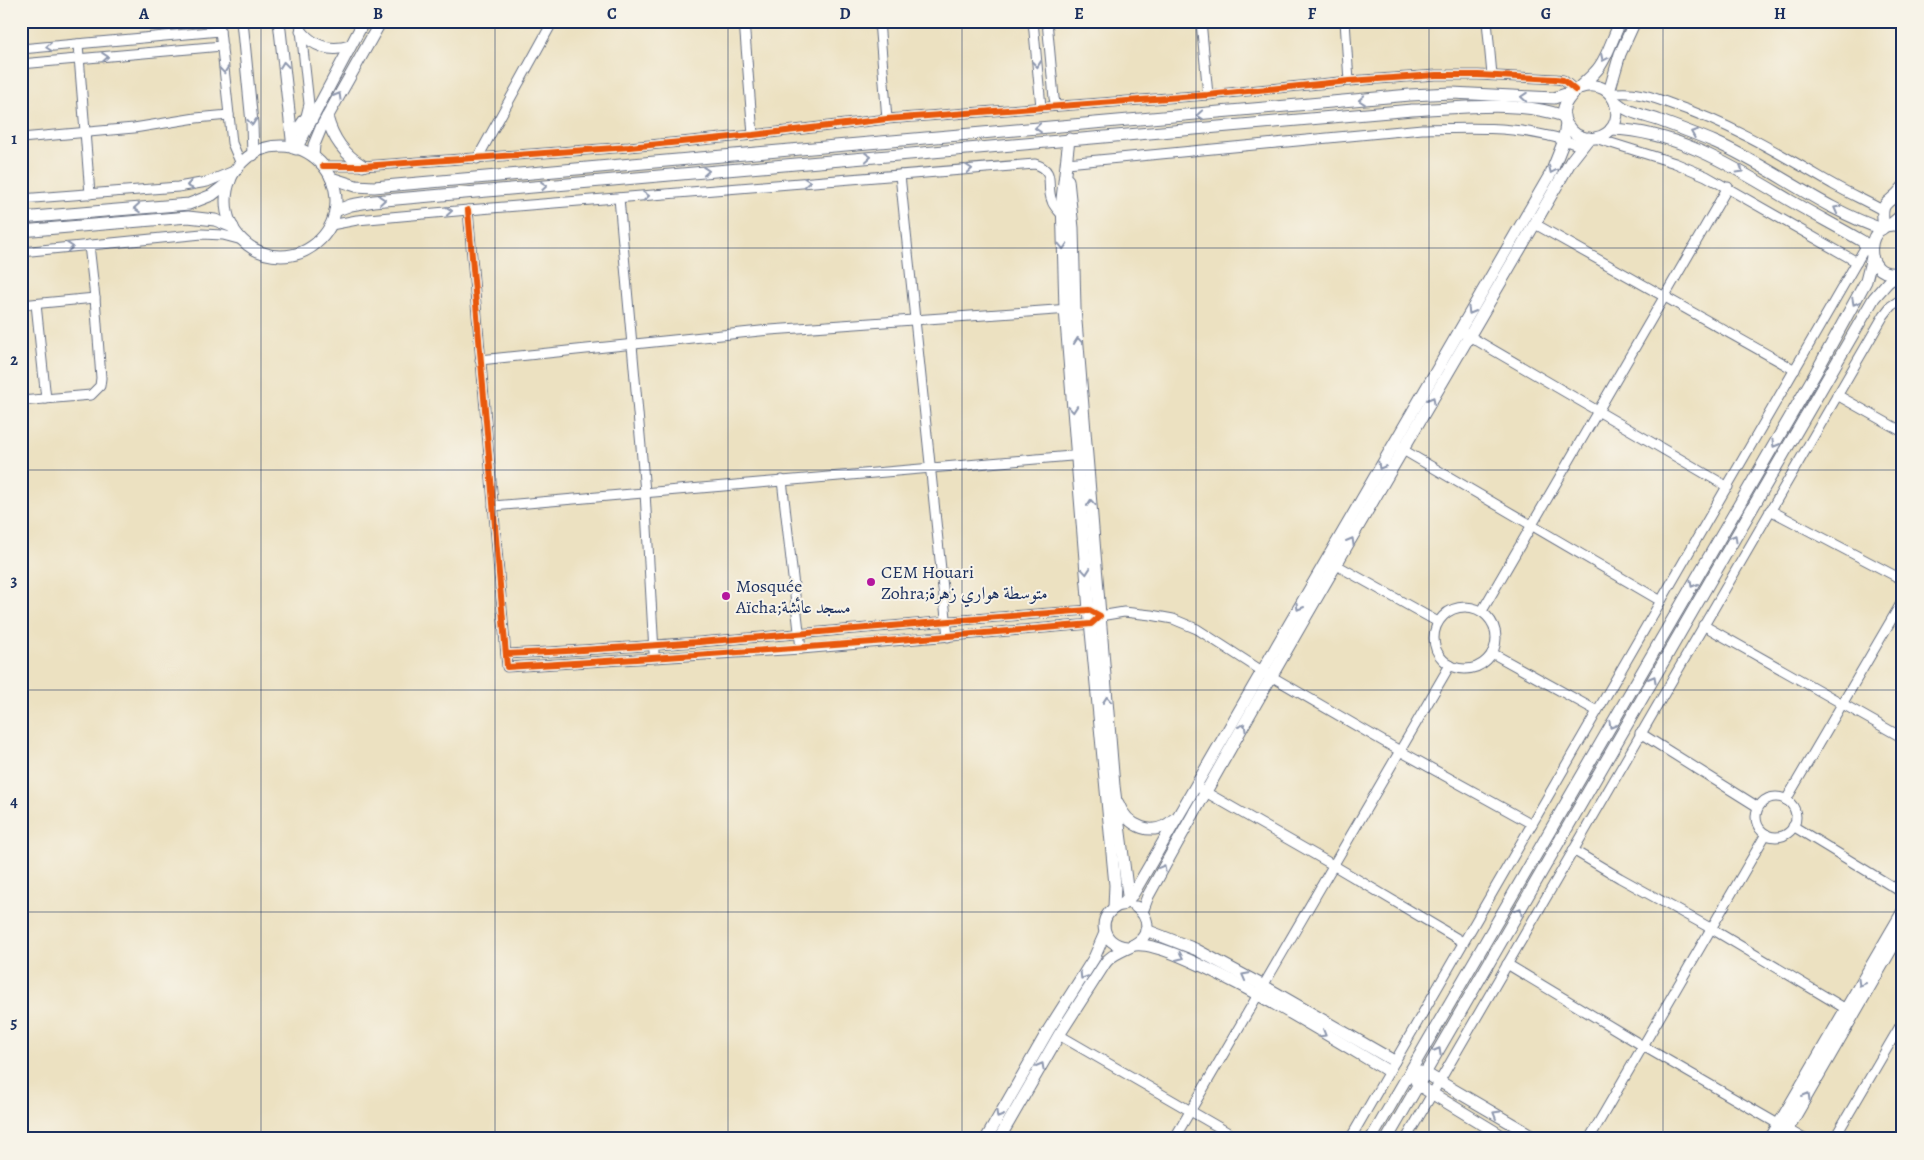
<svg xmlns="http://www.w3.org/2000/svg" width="1924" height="1160" font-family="Alegreya,Amiri,serif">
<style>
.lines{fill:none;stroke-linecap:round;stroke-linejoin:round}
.minor-casing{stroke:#646d81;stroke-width:11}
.tertiary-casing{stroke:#646d81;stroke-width:13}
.minor{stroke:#fff;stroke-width:9}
.tertiary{stroke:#fff;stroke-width:11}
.cycleway-casing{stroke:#f7f3e8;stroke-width:9}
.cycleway{stroke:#e8590c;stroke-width:6}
.oneway{stroke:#8d97ae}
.grid{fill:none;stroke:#1b2f5e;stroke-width:1;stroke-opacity:0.55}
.poi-dot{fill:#b5179e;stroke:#f7f3e8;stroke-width:2}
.labels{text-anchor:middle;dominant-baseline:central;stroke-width:4;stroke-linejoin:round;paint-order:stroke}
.poi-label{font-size:18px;fill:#1b2f5e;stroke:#f7f3e8;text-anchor:start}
.neatline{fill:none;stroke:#1b2f5e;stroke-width:2}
.grid-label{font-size:16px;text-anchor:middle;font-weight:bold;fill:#1b2f5e}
</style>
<rect width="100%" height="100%" fill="#f7f3e8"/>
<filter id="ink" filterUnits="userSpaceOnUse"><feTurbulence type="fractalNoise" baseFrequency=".02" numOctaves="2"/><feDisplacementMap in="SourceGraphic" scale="10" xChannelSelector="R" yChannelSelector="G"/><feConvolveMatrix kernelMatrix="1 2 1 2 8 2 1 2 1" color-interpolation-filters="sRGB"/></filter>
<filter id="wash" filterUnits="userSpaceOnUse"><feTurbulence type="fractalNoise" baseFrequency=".0096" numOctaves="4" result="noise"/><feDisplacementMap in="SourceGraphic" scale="20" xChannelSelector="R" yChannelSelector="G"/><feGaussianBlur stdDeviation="1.12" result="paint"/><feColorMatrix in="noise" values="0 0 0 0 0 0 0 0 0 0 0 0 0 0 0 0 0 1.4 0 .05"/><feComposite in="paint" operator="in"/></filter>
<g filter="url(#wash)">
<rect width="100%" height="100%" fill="#ece1c1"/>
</g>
<g filter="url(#ink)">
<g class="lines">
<!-- minor casing -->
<g class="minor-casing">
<g id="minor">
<polyline points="219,21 232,143 241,164"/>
<polyline points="744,21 753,135"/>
<polyline points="879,21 887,119"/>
<polyline points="1033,21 1041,107"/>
<polyline points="1047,21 1054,98 1056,106"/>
<polyline points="1201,21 1208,95"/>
<polyline points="1345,21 1349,81"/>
<polyline points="1487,21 1492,75"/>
<polyline points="78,44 90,194"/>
<polyline points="21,49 220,31"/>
<polyline points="21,64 222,46"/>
<path d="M1611 94C1633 90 1653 97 1674 105 1731 124 1782 155 1834 185 1850 194 1866 201 1882 210"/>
<polyline points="292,136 306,116 309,104 300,21"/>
<polyline points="21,138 134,128 196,118 229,115"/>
<polyline points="1595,138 1675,163 1706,176 1857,262"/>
<polyline points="477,159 553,21"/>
<path d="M1067 163 1422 129C1464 128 1508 126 1549 136 1561 138 1572 143 1582 147"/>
<polyline points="323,166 363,166 629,147 753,135 887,119 1208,95 1349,81 1436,75 1478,75 1556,79 1563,80 1575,90"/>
<polyline points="900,175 948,637"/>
<polyline points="619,198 645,492 654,652"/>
<polyline points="21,199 178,187 207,182 236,170"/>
<polyline points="468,210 507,667 801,649 1091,624 1094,621"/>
<polyline points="1535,224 1795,370"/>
<path d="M331 225 357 220 468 210 1035 164C1057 171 1045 185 1052 201 1053 206 1059 211 1062 215"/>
<polyline points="21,252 202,234 223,235 242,240"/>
<polyline points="36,304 46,399"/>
<polyline points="21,305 95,298"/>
<polyline points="1464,333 1728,487"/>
<polyline points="480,360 770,330 1070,309"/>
<polyline points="1837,395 1903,432"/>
<polyline points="21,401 91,395 100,386 101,378 95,298 89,245"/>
<polyline points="1398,447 1661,601"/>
<polyline points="782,480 801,649"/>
<polyline points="493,506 1083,455"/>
<polyline points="1770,510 1903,580"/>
<polyline points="1331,562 1438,622"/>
<circle cx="1465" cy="638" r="31"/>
<polyline points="1482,611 1728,187"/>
<polyline points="1100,616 1124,612 1151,615 1173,619 1197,629 1262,671 1400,751 1532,824"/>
<polyline points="1703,625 1903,738"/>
<polyline points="1492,653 1597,711"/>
<path d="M506 654C701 645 895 624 1089 610L1093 612"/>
<polyline points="1640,733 1758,807"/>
<polyline points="1202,790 1333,865 1463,942"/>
<circle cx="1776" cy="817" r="20"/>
<polyline points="1786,800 1903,600"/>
<polyline points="1793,826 1903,893"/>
<polyline points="1573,850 1620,878 1712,929 1851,1012"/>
<polyline points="1507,964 1643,1046 1804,1139"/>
<polyline points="1059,1035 1239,1139"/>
<polyline points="1174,1139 1450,665"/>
<polyline points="1350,1139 1866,246 1870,242"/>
<polyline points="1406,1139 1884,315 1891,306 1903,298"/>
<polyline points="1589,1139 1766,834"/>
<polyline points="1834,1139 1903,1021"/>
</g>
</g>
<!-- tertiary casing -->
<g class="tertiary-casing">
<g id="tertiary">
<polyline points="242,21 252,123 253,155"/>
<polyline points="279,21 293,148"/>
<path d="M301 31C314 47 331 52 350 46"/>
<path d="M1579 88C1620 74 1631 132 1595 138 1587 140 1576 136 1571 130 1546 103 1588 85 1600 66 1609 53 1613 36 1621 21"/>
<polyline points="1609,92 1620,54 1635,21"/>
<path d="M1616 102C1628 113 1643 115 1658 120 1677 127 1696 134 1715 142 1772 167 1822 209 1882 229"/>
<path d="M327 117C333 139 344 154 363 166"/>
<path d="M1611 129C1677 131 1734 167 1789 200 1813 214 1838 227 1862 241L1871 252"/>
<polyline points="1069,139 1062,199 1065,309 1089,610 1115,885 1114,908"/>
<circle cx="281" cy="201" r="55"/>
<polyline points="296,149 364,21"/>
<polyline points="313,156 314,145 321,128 381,21"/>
<polyline points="331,178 356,186 374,187 1410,95 1452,93 1554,98 1572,92"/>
<polyline points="1068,180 1073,228 1075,309 1114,786 1129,903"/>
<path d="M335 211 351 205 374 201 1412 110C1462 108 1517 100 1564 116"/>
<polyline points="21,218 189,204 212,195 230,181"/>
<polyline points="1890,225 1903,214"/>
<path d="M1884 227C1879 197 1889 207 1903 187"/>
<polyline points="21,231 188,217 215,220 233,227"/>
<path d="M1901 272C1859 283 1864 212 1903 227"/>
<path d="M1118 803C1127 827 1154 839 1174 819"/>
<path d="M1120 905C1095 915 1101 945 1127 947"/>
<polyline points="1122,905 1133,894 1551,173 1563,143 1566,124"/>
<path d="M1142 912 1148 896C1284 648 1430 406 1571 161L1589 138"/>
<polyline points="1146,930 1195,949 1262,985 1394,1061"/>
<path d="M1134 945C1175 938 1345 1046 1388 1071"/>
<polyline points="1420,1072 1425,1073 1538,1139"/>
<polyline points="1415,1079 1418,1085 1507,1139"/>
<polyline points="986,1139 1049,1029 1094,958 1105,933"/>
<path d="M999 1139 1059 1035 1102 968C1104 965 1106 961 1109 959 1121 947 1145 947 1147 927 1147 918 1143 912 1136 907"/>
<polyline points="1371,1139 1815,374 1866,281 1872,257"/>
<polyline points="1387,1139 1874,298 1888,282 1903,272"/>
<polyline points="1770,1139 1903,911"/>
<polyline points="1782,1139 1903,929"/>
</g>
</g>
<!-- minor -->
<use href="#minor" class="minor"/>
<!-- tertiary -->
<use href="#tertiary" class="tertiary"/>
<!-- cycleway casing -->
<g class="cycleway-casing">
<g id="cycleway">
<polyline points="323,166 363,166 629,147 753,135 887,119 1208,95 1349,81 1436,75 1478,75 1556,79 1563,80 1575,90"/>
<path d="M468 210 507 667C702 656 896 641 1091 624L1100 616 1089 610C895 624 701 645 506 654"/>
</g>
</g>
<!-- cycleway -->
<use href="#cycleway" class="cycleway"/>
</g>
<!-- one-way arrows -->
<defs><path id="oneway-chevron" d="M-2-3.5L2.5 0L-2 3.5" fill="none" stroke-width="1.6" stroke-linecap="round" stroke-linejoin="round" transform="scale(1.25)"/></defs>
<g class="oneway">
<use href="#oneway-chevron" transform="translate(49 47) rotate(175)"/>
<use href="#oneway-chevron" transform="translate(105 57) rotate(-5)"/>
<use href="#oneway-chevron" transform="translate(1604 58) rotate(116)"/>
<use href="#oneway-chevron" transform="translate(1037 64) rotate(84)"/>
<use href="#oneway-chevron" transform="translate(284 65) rotate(-96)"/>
<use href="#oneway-chevron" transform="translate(224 70) rotate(84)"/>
<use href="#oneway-chevron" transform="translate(338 96) rotate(-60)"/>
<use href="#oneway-chevron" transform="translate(1524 97) rotate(-176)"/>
<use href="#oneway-chevron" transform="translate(1362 100) rotate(175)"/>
<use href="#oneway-chevron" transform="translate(1200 115) rotate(175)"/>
<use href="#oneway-chevron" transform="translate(252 122) rotate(85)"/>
<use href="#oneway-chevron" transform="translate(1038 128) rotate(175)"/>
<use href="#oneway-chevron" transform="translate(1694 133) rotate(-158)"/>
<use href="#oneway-chevron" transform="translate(868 157) rotate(-5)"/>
<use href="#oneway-chevron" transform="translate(969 169) rotate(-5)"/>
<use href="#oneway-chevron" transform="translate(1552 170) rotate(115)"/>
<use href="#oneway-chevron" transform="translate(1740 170) rotate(31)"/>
<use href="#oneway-chevron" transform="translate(706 171) rotate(-5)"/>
<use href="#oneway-chevron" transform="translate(807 182) rotate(-5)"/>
<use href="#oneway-chevron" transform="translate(190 185) rotate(170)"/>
<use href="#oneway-chevron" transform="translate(544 186) rotate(-5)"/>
<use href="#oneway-chevron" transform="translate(646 196) rotate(-5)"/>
<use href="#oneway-chevron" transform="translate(382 200) rotate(-5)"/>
<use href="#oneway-chevron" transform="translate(137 208) rotate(176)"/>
<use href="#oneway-chevron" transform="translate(1837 209) rotate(-152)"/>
<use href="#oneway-chevron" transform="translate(449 211) rotate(-5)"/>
<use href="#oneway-chevron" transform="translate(1063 246) rotate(88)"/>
<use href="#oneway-chevron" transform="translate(70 247) rotate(-5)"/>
<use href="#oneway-chevron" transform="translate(1855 302) rotate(118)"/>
<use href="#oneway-chevron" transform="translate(1471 311) rotate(120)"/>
<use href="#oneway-chevron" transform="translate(1078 341) rotate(-95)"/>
<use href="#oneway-chevron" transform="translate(1432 400) rotate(-60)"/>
<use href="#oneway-chevron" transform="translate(1073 409) rotate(85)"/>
<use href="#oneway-chevron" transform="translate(1775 444) rotate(120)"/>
<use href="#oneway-chevron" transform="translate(1381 466) rotate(120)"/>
<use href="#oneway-chevron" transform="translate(1091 503) rotate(-95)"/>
<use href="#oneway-chevron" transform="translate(1734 538) rotate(-60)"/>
<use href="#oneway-chevron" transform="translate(1351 541) rotate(-60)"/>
<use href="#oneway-chevron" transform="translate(1086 571) rotate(85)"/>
<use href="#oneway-chevron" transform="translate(1693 584) rotate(120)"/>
<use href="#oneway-chevron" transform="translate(1299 607) rotate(120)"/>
<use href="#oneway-chevron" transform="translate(1653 679) rotate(-60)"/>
<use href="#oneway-chevron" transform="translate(1107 700) rotate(-95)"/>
<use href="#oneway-chevron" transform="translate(1612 725) rotate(120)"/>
<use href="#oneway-chevron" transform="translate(1243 727) rotate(-60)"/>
<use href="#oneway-chevron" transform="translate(1163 868) rotate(-61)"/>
<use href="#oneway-chevron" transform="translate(1519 911) rotate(-60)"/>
<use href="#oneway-chevron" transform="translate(1180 957) rotate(25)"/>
<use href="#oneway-chevron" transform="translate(1083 976) rotate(122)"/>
<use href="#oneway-chevron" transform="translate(1245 976) rotate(-152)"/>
<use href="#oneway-chevron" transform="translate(1861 983) rotate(120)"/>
<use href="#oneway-chevron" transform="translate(1323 1034) rotate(30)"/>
<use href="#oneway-chevron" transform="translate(1438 1051) rotate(-60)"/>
<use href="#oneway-chevron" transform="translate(1041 1066) rotate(-60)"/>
<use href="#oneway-chevron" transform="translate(1807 1096) rotate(-60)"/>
<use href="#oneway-chevron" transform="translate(1496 1114) rotate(-150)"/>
<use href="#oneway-chevron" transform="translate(999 1115) rotate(120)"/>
</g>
</g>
<!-- grid -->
<path class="grid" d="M261 21V1139M495 21V1139M728 21V1139M962 21V1139M1196 21V1139M1429 21V1139M1663 21V1139M21 248H1903M21 470H1903M21 690H1903M21 912H1903"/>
<!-- markers -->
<g class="poi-dot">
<circle cx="871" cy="582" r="5"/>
<circle cx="726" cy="596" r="5"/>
</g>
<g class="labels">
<!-- poi labels -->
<g class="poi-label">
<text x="881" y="572">CEM Houari<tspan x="881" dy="21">Zohra;متوسطة هواري زهرة</tspan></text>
<text x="736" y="586">Mosquée<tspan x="736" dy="21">Aïcha;مسجد عائشة</tspan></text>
</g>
</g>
<!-- margin -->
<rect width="1924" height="1160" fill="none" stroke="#f7f3e8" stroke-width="55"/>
<rect x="28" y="28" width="1868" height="1104" class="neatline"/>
<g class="grid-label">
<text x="144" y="19">A</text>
<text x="378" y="19">B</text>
<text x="612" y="19">C</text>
<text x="845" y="19">D</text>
<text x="1079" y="19">E</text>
<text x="1312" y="19">F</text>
<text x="1546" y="19">G</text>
<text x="1780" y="19">H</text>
<text x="14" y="144">1</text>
<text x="14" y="365">2</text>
<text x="14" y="586">3</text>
<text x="14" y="807">4</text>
<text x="14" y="1028">5</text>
</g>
</svg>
